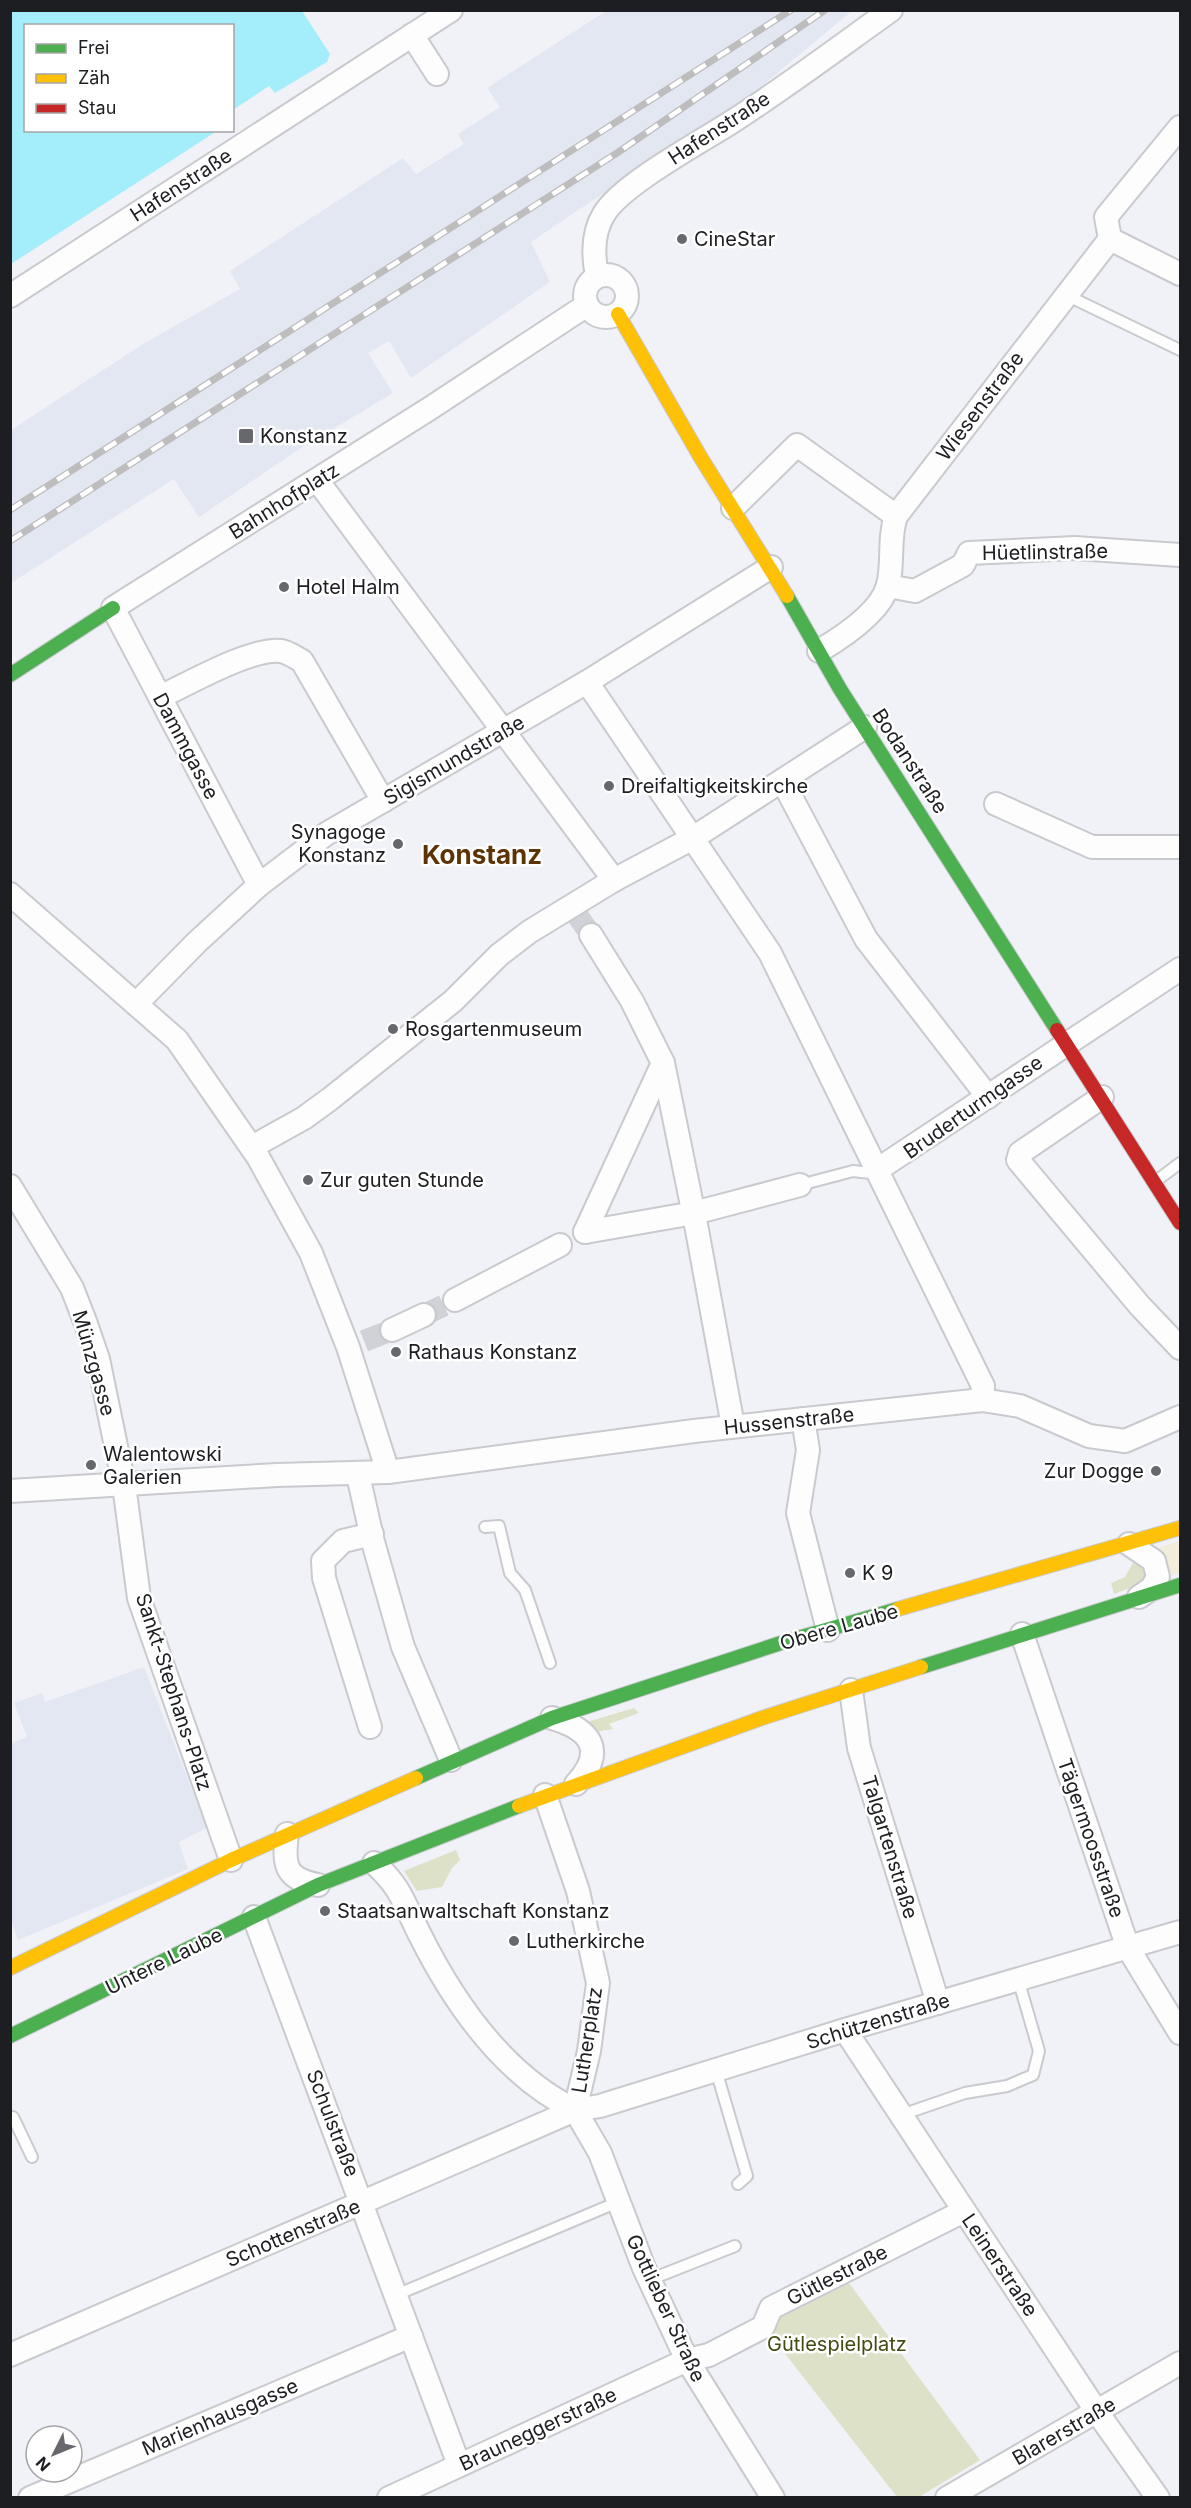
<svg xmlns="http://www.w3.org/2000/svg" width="1191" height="2508" font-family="Inter,sans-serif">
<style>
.built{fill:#e3e7f2}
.green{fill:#dce1c8}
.sand{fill:#f2ecda}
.water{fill:#a4edfa}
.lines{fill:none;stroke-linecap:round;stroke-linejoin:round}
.street-tunnel{stroke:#d1d2d7;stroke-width:22;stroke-dasharray:22 11;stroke-linecap:butt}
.lane-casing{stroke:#c9cace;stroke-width:14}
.street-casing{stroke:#c9cace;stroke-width:26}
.fast-casing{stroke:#c9cace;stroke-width:16}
.slow-casing{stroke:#c9cace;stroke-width:16}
.jam-casing{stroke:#c9cace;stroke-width:16}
.lane{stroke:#fdfdfe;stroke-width:10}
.street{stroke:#fdfdfe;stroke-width:22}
.fast{stroke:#4caf50;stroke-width:14}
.slow{stroke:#ffc107;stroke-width:14}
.jam{stroke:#c62828;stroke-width:14}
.rail-casing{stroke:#bdbdbe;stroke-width:7}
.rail{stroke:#fff;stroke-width:4.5;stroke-dasharray:14;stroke-linecap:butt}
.poi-dot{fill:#67686d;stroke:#fff;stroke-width:2}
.labels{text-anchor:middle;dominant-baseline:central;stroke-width:5;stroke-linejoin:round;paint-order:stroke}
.street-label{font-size:20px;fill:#1d1e22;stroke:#fff}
.poi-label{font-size:20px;fill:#1d1e22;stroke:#fff;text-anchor:start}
.park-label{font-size:20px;fill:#434a13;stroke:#fff}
.district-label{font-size:26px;font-weight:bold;fill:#5b3305;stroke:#fff}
</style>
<rect width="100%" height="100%" fill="#f1f2f7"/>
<!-- built -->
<g class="built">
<polygon points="606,11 852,11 758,89 531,242 550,282 411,378 389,341 368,353 393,393 298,450 199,517 174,479 11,583 11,430 143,344 240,289 230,271 403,158 416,174 464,144 458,134 500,107 487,88"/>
<polygon points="144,1667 207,1828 179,1842 188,1869 18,1940 11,1920 11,1743 27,1737 14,1703 42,1693 45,1702"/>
</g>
<!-- green -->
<g class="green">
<polygon points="1134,1561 1146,1565 1147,1577 1143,1583 1114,1594 1111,1583 1125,1577"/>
<polygon points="634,1708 639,1713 609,1724 613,1729 596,1732 587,1722"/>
<polygon points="456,1850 460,1860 452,1868 442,1887 417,1891 404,1871"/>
<polygon points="849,2283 980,2460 919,2497 897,2497 772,2337 779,2313"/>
</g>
<!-- sand -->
<polygon class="sand" points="1180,1541 1180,1573 1168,1576 1165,1557 1156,1548"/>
<!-- water -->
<polygon class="water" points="11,10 302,11 330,54 327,62 275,93 269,86 233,110 232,26 26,26 26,130 217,131 11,264"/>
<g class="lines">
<!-- street-tunnel -->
<g class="street-tunnel">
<polyline points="575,912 591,935"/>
<polyline points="424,1315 455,1300"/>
<polyline points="364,1341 392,1330"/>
</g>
<!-- lane casing -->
<g class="lane-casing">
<g id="lane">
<polyline points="1066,295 1180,350"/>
<polyline points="1156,1181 1180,1163"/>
<polyline points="800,1185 853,1171 870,1173 877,1170"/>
<polyline points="485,1527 499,1526 510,1573 525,1590 550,1663"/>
<polyline points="716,2070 747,2176 738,2184"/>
<polyline points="901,2115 965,2093 1007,2086 1033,2075 1039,2051 1018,1979"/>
<polyline points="13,2117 32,2157"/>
<polyline points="649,2280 735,2246"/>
<polyline points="396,2295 618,2202"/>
</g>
</g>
<!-- street casing -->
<g class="street-casing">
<g id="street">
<polyline points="412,35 437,74"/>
<polyline points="1110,239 1180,274"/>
<circle cx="606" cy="296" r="21"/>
<path d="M597 276C593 256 592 233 604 214 621 185 699 143 730 123 785 88 838 48 891 10"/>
<polyline points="10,296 451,10"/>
<polyline points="317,480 614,880"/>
<polyline points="733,508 797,445 896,516"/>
<polyline points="888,586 915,591 963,565 969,553 1075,548 1180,555"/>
<path d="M819 651C841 638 881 612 888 585 894 562 888 540 896 516L1110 239 1106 217 1180 127"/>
<polyline points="587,682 770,953 983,1386 982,1400"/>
<path d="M160 697C188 684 252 647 281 651 288 652 296 658 302 661L383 801"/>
<polyline points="783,782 866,939 988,1097"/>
<polyline points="996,804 1092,847 1180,847"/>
<polyline points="259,885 113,608 429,409 587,305"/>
<polyline points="10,894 177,1040 258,1157 311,1253 348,1347 388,1472"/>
<polyline points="591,935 632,1001 663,1063 697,1230 733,1426"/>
<polyline points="136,1004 197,942 259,885 326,834 587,682 771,567"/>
<polyline points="1102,1097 1020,1153 1018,1160 1140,1306 1180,1348"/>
<polyline points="252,1147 304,1118 330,1099 453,1001 499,955 529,932 614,880 693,838 865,727"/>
<polyline points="877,1170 1180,969"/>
<polyline points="10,1186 72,1288 86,1324 98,1359 124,1485 139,1598 231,1860"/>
<polyline points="585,1232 694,1213 800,1185"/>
<polyline points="585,1232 663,1063"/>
<polyline points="455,1300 560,1245"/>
<polyline points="392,1330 424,1315"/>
<polyline points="803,1419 808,1450 798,1513 828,1630"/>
<polyline points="358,1475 373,1542 403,1647 451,1760"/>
<polyline points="10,1491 277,1475 388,1472 694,1431 982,1400 1020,1406 1089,1436 1125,1441 1180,1417"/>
<polyline points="1129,1544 1154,1561 1158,1577 1152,1588 1139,1597"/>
<polyline points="1022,1634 1128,1948 1180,2033"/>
<polyline points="851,1690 859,1748 938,2003"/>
<path d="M552 1718C590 1729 607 1750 576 1784"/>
<polyline points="370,1727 324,1578 323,1561 343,1541 372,1534"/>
<polyline points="545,1795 578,1891 598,1983 589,2051 575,2110"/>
<path d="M287 1834C283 1865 285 1879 318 1885"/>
<path d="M374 1863C402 1888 404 1904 420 1935 455 2005 504 2075 575 2110"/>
<polyline points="254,1917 459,2465"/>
<polyline points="845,2030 1097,2412 1158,2498"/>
<polyline points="575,2110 600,2153 644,2268 687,2360 773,2498"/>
<polyline points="10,2355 575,2110 600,2106 845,2030 1180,1932"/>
<polyline points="30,2498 411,2336"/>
<polyline points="389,2498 687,2360 709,2355 763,2327 771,2308 964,2211"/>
<polyline points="947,2498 1180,2363"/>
</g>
</g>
<!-- fast casing -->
<g class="fast-casing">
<g id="fast">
<polyline points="787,596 840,689 1057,1030"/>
<polyline points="10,675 113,608"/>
<polyline points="921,1667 1180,1585"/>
<polyline points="416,1778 552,1718 781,1643 898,1609"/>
<polyline points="10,2036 318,1885 519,1806"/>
</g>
</g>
<!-- slow casing -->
<g class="slow-casing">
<g id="slow">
<polyline points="618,314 701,458 787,596"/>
<polyline points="898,1609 1180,1528"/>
<polyline points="519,1806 762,1718 921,1667"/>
<polyline points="10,1968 231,1860 416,1778"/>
</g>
</g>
<!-- jam casing -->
<g class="jam-casing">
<polyline id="jam" points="1057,1030 1180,1223"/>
</g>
<!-- lane -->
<use href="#lane" class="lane"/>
<!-- street -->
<use href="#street" class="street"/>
<!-- fast -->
<use href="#fast" class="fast"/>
<!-- slow -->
<use href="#slow" class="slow"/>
<!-- jam -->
<use href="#jam" class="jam"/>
<!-- rail casing -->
<g class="rail-casing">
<g id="rail">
<polyline points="10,510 791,10"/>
<polyline points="10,541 617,153 825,10"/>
</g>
</g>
<!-- rail -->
<use href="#rail" class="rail"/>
</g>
<!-- markers -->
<g class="poi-dot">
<circle cx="682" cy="239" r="6"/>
<rect x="238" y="428" width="16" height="16" rx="3"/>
<circle cx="284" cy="587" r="6"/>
<circle cx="609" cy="786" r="6"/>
<circle cx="398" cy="844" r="6"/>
<circle cx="393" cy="1029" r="6"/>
<circle cx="308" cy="1180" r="6"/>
<circle cx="396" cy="1352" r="6"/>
<circle cx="91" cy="1465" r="6"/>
<circle cx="1156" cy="1471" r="6"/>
<circle cx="850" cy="1573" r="6"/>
<circle cx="325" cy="1911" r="6"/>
<circle cx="514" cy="1941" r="6"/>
</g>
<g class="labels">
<!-- street labels -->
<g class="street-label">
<text transform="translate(719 128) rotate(-33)">Hafenstraße</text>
<text transform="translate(181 185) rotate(-33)">Hafenstraße</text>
<text transform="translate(980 406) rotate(-53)">Wiesenstraße</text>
<text transform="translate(284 501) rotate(-32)">Bahnhofplatz</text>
<text transform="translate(1045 552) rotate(-1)">Hüetlinstraße</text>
<text transform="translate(186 746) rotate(62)">Dammgasse</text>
<text transform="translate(454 760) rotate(-30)">Sigismundstraße</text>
<text transform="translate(910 761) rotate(57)">Bodanstraße</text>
<text transform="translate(973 1107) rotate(-35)">Bruderturmgasse</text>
<text transform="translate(94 1363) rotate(74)">Münzgasse</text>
<text transform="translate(789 1421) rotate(-6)">Hussenstraße</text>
<text transform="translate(839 1627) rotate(-16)">Obere Laube</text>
<text transform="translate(174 1692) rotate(72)">Sankt-Stephans-Platz</text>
<text transform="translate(1091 1838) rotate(71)">Tägermoosstraße</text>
<text transform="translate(890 1847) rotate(73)">Talgartenstraße</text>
<text transform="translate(164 1961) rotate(-26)">Untere Laube</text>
<text transform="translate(878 2021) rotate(-17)">Schützenstraße</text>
<text transform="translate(587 2040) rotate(-81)">Lutherplatz</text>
<text transform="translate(333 2123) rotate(69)">Schulstraße</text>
<text transform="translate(293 2233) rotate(-23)">Schottenstraße</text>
<text transform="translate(1000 2265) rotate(56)">Leinerstraße</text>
<text transform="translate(837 2275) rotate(-27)">Gütlestraße</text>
<text transform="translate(666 2308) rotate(65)">Gottlieber Straße</text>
<text transform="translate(220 2417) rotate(-23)">Marienhausgasse</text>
<text transform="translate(538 2429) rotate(-25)">Brauneggerstraße</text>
<text transform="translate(1064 2431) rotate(-30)">Blarerstraße</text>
</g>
<!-- poi labels -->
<g class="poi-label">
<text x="694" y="239">CineStar</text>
<text x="260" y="436">Konstanz</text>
<text x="296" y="587">Hotel Halm</text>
<text x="621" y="786">Dreifaltigkeitskirche</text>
<text x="386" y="832" text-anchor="end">Synagoge<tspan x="386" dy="23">Konstanz</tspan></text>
<text x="405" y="1029">Rosgartenmuseum</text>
<text x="320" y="1180">Zur guten Stunde</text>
<text x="408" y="1352">Rathaus Konstanz</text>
<text x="103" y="1454">Walentowski<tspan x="103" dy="23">Galerien</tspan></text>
<text x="1144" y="1471" text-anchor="end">Zur Dogge</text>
<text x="862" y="1573">K 9</text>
<text x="337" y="1911">Staatsanwaltschaft Konstanz</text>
<text x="526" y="1941">Lutherkirche</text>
</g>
<!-- park labels -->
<g class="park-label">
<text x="837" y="2344">Gütlespielplatz</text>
</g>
<!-- district labels -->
<g class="district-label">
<text x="482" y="854">Konstanz</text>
</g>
</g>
<!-- border -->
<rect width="1191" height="2508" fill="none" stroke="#1d1e22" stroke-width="24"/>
<!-- legend -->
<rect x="24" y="24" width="210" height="108" fill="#ffffff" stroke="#a5a5a7" stroke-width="1.5"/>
<rect x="36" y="44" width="30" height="9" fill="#4caf50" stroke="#a5a5a7" stroke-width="1.5"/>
<text x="78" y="54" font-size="18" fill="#1d1e22">Frei</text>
<rect x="36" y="74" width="30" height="9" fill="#ffc107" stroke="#a5a5a7" stroke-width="1.5"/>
<text x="78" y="84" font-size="18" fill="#1d1e22">Zäh</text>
<rect x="36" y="104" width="30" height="9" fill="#c62828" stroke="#a5a5a7" stroke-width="1.5"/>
<text x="78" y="114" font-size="18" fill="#1d1e22">Stau</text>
<!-- north arrow -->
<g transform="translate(54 2454) rotate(227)"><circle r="28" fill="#ffffff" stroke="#a5a5a7" stroke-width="1.5"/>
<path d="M0-4.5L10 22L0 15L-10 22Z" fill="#67686d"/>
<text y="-9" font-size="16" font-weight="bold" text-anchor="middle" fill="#1d1e22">N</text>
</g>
</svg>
